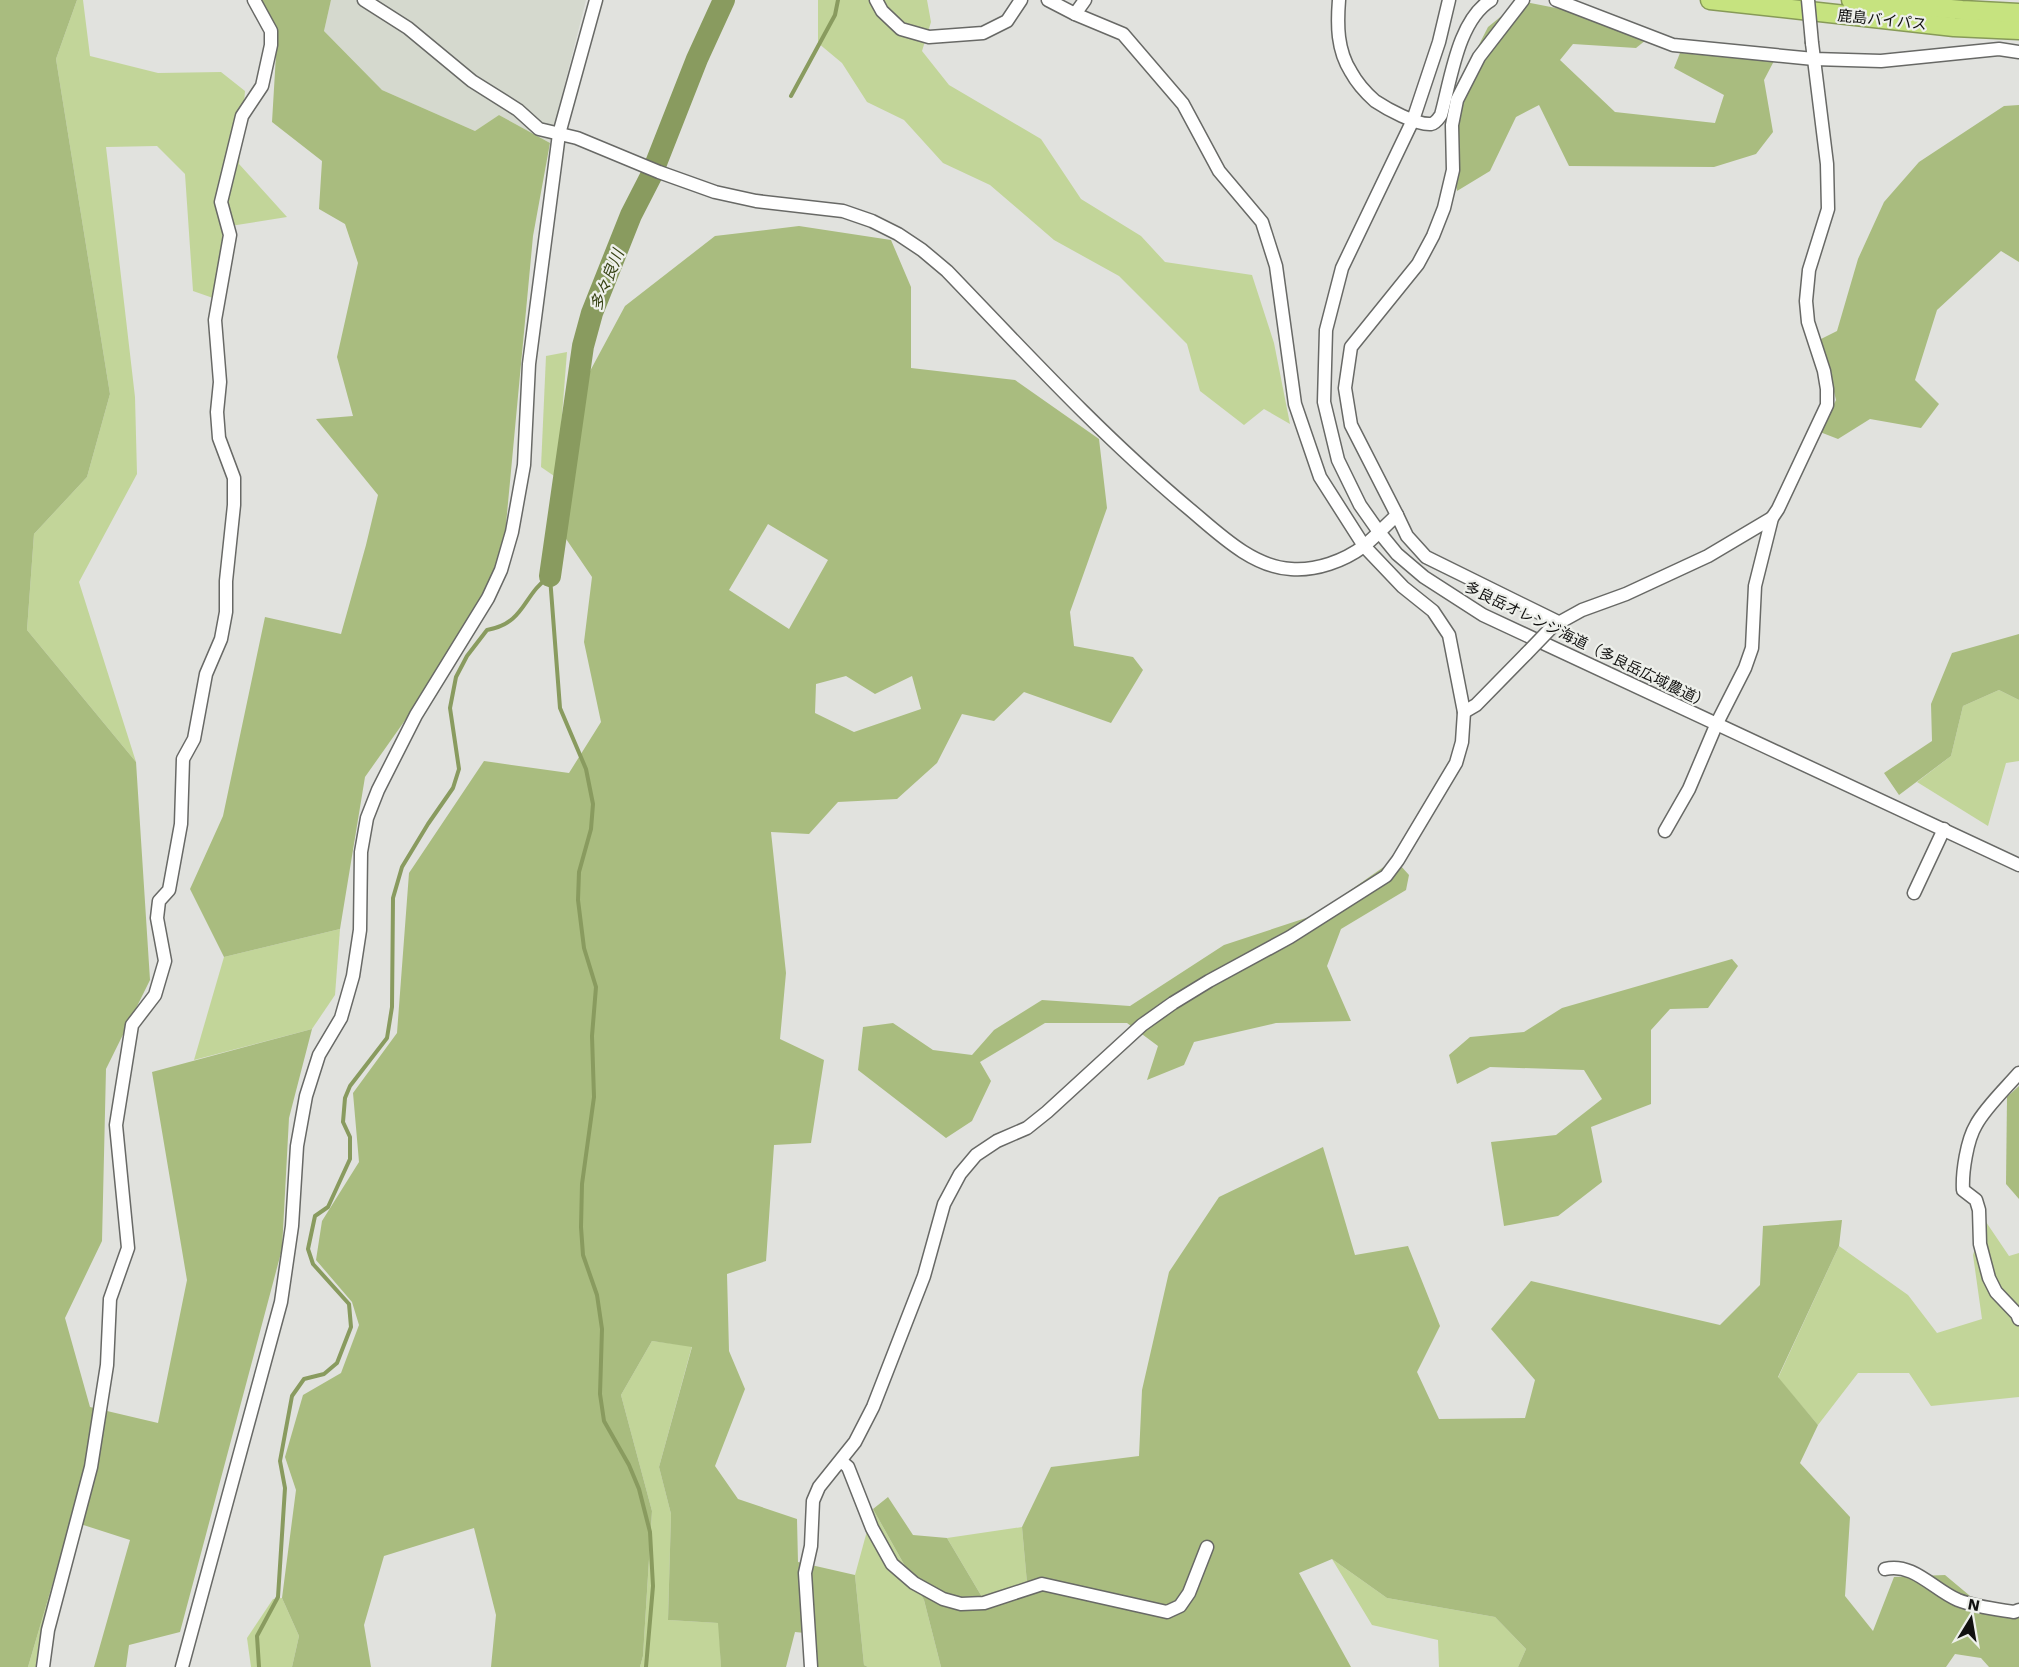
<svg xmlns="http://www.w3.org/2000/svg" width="2019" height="1667" font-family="'Work Sans','Noto Sans JP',sans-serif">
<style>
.built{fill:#d5d9ce}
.green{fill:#c2d599}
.forest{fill:#a9bc7f;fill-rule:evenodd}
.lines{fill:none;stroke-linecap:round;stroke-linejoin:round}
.stream{stroke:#899b5f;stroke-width:4}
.river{stroke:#899b5f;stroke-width:22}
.minor-casing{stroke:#686966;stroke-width:15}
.highway-casing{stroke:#879a58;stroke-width:21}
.minor{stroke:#fff;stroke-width:12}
.highway{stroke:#c6e37f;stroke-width:18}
.minor-bridge-casing{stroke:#686966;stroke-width:15;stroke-linecap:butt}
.minor-bridge{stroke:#fff;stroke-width:12}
.labels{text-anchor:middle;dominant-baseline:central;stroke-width:4.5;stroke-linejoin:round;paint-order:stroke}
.street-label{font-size:15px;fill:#111110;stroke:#eef0eb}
.water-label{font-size:16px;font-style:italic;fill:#374315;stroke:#eef0eb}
</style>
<rect width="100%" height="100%" fill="#e1e2de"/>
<!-- built -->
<polygon class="built" points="331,0 586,0 550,143 499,115 475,131 382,90 324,31"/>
<!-- green -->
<g class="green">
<polygon points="77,0 83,0 90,56 158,73 221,72 245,91 239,164 287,217 224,227 213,298 193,291 185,174 157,146 106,147 135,397 137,474 79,582 136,762 27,630 34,534 87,477 110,394 56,59"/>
<polygon points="818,0 927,0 931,22 922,51 949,85 1041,139 1081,199 1141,236 1165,262 1252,275 1274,343 1290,424 1264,409 1244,425 1200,391 1187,344 1119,276 1054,240 990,185 943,163 904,120 867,102 842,63 818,43"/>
<polygon points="567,352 557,478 541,467 546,356"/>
<polygon points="1999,690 2019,700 2019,761 2006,763 1988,826 1917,782 1951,756 1963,706"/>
<polygon points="340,929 335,995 312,1029 194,1060 224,957"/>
<polygon points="1984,1219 2009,1256 2019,1253 2019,1397 1931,1406 1909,1373 1858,1373 1818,1425 1778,1378 1839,1246 1908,1295 1937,1333 1982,1319 1973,1255"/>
<polygon points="652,1341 692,1346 659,1467 671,1514 668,1620 719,1623 721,1667 640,1667 643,1656 652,1511 621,1395"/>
<polygon points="873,1509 924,1600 941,1667 868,1667 864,1665 855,1575"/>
<polygon points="71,1521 48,1667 28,1667"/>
<polygon points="1022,1527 1027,1583 982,1597 947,1538"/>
<polygon points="1332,1559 1387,1598 1495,1617 1526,1649 1518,1667 1439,1667 1438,1640 1372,1625"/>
<polygon points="282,1598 299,1636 292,1667 251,1667 247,1638 273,1599"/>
</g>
<!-- forest -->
<g class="forest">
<polygon points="0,0 77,0 56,59 110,394 87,477 34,534 27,630 136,762 150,980 106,1069 102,1241 65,1318 90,1407 158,1423 187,1280 152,1072 312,1029 289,1118 282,1249 180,1632 129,1645 126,1667 94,1667 130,1540 71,1521 28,1667 0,1667"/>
<polygon points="258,0 331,0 324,31 382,90 475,131 499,115 550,143 533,236 502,567 413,709 365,777 340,929 224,957 190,889 223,816 265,617 341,634 366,545 378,495 316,419 353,416 337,357 358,263 345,224 319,209 322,161 272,122 277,38"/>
<polygon points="1520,1 1561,9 1646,40 1636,48 1573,44 1560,60 1615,112 1715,123 1724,95 1674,68 1680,53 1774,61 1764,80 1773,132 1756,154 1714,167 1569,166 1539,105 1516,117 1490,171 1457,191 1447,138 1456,90 1488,27"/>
<polygon points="2019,105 2019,262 2001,251 1937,310 1915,380 1939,404 1921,428 1870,419 1838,439 1820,432 1836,400 1821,339 1837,331 1858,259 1884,202 1919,162 2004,106"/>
<path d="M799 226 891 240 911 287V368L1015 380 1099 439 1107 508 1070 612 1074 646 1133 657 1143 670 1111 723 1024 692 994 721 962 714 937 763 897 799 838 802 809 834 771 832 786 973 780 1039 824 1060 811 1143 774 1145 766 1261 727 1274 729 1351 745 1389 715 1466 738 1499 797 1519 798 1562 855 1575 864 1665 868 1667H813L815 1634 795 1632 786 1667H721L718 1623 668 1620 671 1514 659 1467 692 1347 652 1341 621 1395 652 1511 643 1656 640 1667H491L496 1615 474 1528 384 1556 364 1625 371 1667H292L299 1636 282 1598 296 1490 285 1457 303 1395 341 1373 359 1325 352 1302 316 1260 322 1221 359 1162 353 1093 397 1033 409 873 484 761 569 773 601 722 584 642 592 577 562 533 589 373 625 306 715 236ZM768 524 828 560 789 629 729 590ZM846 676 875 694 912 676 921 709 854 732 815 713 816 684Z"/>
<polygon points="2019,634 2019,700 1999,690 1963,706 1951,756 1899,795 1884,773 1932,741 1931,704 1952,653"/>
<polygon points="1400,865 1409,875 1406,890 1341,929 1327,966 1351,1021 1276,1023 1194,1042 1184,1065 1147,1080 1158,1046 1127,1023 1045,1023 980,1062 991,1081 972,1121 946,1138 858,1070 863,1027 893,1023 933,1050 972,1055 994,1030 1042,1000 1130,1006 1224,945 1315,915 1385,866"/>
<polygon points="1732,959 1738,966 1708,1008 1670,1009 1651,1030 1651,1104 1591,1127 1602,1182 1558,1216 1504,1226 1491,1142 1556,1135 1602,1099 1584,1070 1490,1067 1457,1084 1449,1055 1470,1037 1524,1032 1562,1008"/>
<polygon points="2019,1086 2019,1199 2006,1184 2007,1097"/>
<polygon points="1323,1147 1355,1255 1408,1246 1440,1326 1417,1372 1439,1419 1525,1418 1535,1380 1491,1329 1531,1281 1720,1325 1760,1285 1763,1226 1842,1220 1839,1246 1778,1377 1818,1425 1800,1463 1850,1517 1845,1596 1873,1631 1894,1577 1945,1575 1988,1611 2019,1617 2019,1667 1989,1667 1981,1658 1955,1654 1946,1667 1518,1667 1526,1649 1495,1617 1387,1598 1332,1559 1299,1573 1351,1667 941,1667 924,1600 873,1509 888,1497 913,1535 947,1538 982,1597 1027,1583 1022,1527 1051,1467 1139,1456 1142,1390 1169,1272 1219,1197"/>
</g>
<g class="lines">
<!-- stream -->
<g class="stream">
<polyline points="791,96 835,15 838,0"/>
<polyline points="550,577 560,708 586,769 593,804 591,829 579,872 578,900 584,948 596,987 592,1036 594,1097 582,1184 581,1227 583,1255 597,1295 602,1329 600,1394 604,1421 629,1465 639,1489 650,1532 653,1586 646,1667"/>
<path d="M259 1667 257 1636 278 1597 285 1488 280 1461 292 1396 304 1379 324 1374 337 1363 351 1327 349 1304 313 1264 308 1249 315 1216 328 1207 350 1159V1137L343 1122 345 1098 350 1086 387 1038 392 1007 393 898 402 867 428 824 453 788 459 769 450 708 456 677 467 656 487 630C526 623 522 595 550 576"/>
</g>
<!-- river -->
<polyline class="river" points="550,576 583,346 592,313 631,215 651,176 697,59 724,0"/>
<!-- minor casing -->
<g class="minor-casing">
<g id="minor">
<path d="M364 0 408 28 472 81 518 110 539 129 577 138 659 172 715 192 756 201 843 211 872 221 898 234 922 250 947 271C1025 352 1101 435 1187 507 1216 531 1251 567 1291 569 1316 571 1344 561 1364 546 1375 537 1386 525 1397 515L1407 536 1426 557 1558 622"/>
<polyline points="876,0 882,11 901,29 929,37 983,33 1007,21 1021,0"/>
<path d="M1339 0C1337 25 1337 50 1351 72 1357 83 1366 93 1375 101 1387 109 1416 125 1431 124 1436 123 1438 119 1441 115 1451 79 1458 20 1491 0"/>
<polyline points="1449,0 1439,42 1413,120 1342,268 1326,330 1324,402 1338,460 1360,505 1379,532 1397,554 1424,577 1483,615 2019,865"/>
<polyline points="1556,0 1673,45 1814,59 1881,61 1999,49 2019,52"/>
<polyline points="1075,14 1085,0"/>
<polyline points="1397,515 1351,425 1345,388 1351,347 1418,264 1433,236 1444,208 1453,170 1452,125 1457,100 1479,57 1523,0"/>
<polyline points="1553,626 1582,610 1626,594 1708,556 1772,518"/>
<polyline points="1464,712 1476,705 1526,654"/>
<polyline points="1665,831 1689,789 1717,723 1745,668 1752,648 1755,586 1772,518 1778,509 1827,405 1827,389 1824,371 1808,322 1806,301 1809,270 1828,209 1827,164 1812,43"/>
<polyline points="1914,893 1944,829"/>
<path d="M2019 1073C2006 1088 1985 1108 1976 1125 1967 1140 1962 1172 1963 1190L1976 1200 1979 1210 1980 1244 1989 1278 1996 1292 2017 1314 2019 1319"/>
<polyline points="841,1461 848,1467 872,1528 892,1564 914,1583 943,1599 961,1604 984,1603 1042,1584 1167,1612 1180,1606 1189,1593 1207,1547"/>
<path d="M1885 1569C1913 1562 1934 1590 1958 1600 1976 1607 1995 1609 2014 1612L2019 1610"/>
<polyline points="43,1667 48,1630 91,1467 107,1365 110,1299 128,1248 116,1125 132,1025 155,995 165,961 157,918 159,901 169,890 181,824 183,759 194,739 206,674 221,639 226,612 226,581 234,505 234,478 219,438 217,412 220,382 215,320 230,235 221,202 242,116 262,86 271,45 271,31 254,0"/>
<polyline points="182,1667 281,1302 292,1226 297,1146 306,1096 319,1055 341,1018 353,976 360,930 361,852 367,818 378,790 416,715 488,598 501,570 512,532 524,465 529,364 559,134 596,0"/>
<polyline points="811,1667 805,1573 811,1546 813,1501 819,1487 855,1442 873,1407 924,1276 944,1204 960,1174 976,1155 997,1141 1027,1128 1047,1112 1142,1025 1173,1003 1209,981 1290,937 1386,876 1398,860 1456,763 1462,742 1464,712 1449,635 1433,611 1403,587 1364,546 1320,477 1295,404 1276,266 1262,222 1219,171 1183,104 1123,34 1075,14 1048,0"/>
</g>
</g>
<!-- highway casing -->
<g class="highway-casing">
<g id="highway">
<polyline points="1710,0 1954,27 2019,30"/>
<polyline points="1851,0 1962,10 2019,13"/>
</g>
</g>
<!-- minor -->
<use href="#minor" class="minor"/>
<!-- highway -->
<use href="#highway" class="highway"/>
<!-- minor-bridge casing -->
<g class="minor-bridge-casing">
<g id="minor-bridge">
<polyline points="1808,0 1812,43"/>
<polyline points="1526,654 1553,626"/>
</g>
</g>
<!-- minor-bridge -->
<use href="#minor-bridge" class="minor-bridge"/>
</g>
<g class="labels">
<!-- street labels -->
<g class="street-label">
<text transform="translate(1882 20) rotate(6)">鹿島バイパス</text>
<text transform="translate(1587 645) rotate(26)">多良岳オレンジ海道（多良岳広域農道）</text>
</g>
<!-- water labels -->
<g class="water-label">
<text transform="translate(607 280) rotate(-68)">多々良川</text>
</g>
</g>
<!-- north arrow -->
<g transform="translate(1971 1619) rotate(11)" stroke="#eef0eb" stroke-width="4.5" paint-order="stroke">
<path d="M0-4.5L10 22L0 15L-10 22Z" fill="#111110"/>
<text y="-9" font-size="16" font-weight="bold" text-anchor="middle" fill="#111110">N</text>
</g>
</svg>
